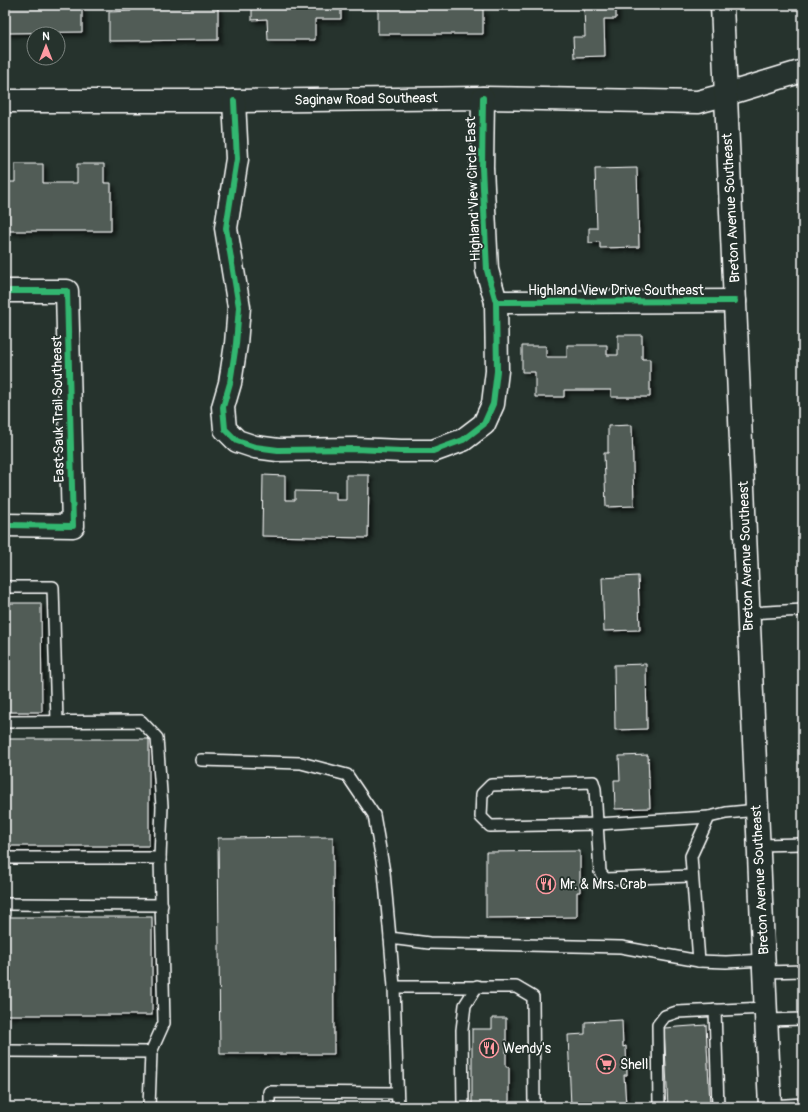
<svg xmlns="http://www.w3.org/2000/svg" width="808" height="1112" font-family="Pangolin,sans-serif">
<style>
.building{fill:#515c57;stroke:#fff;filter:url(#shadow)}
.lines{fill:none;stroke-linecap:round;stroke-linejoin:round}
.service-casing{stroke:#fff;stroke-width:14}
.minor-casing{stroke:#fff;stroke-width:25}
.secondary-casing{stroke:#fff;stroke-width:25}
.service{stroke:#26332d;stroke-width:11}
.minor{stroke:#26332d;stroke-width:22}
.secondary{stroke:#26332d;stroke-width:22}
.cycleway-casing{stroke:#26332d;stroke-width:8}
.cycleway{stroke:#33b770;stroke-width:6}
.labels{text-anchor:middle;dominant-baseline:central;stroke-width:3.5;stroke-linejoin:round;paint-order:stroke}
.street-label{font-size:14px;fill:#fff;stroke:#26332d}
.poi-label{font-size:14px;fill:#fff;stroke:#26332d;text-anchor:start}
</style>
<defs>
<filter id="shadow"><feDropShadow dx="3.5" dy="3.5" stdDeviation="2" flood-color="#0009"/></filter>
</defs>
<rect width="100%" height="100%" fill="#26332d"/>
<filter id="ink" filterUnits="userSpaceOnUse"><feTurbulence type="fractalNoise" baseFrequency=".025" numOctaves="2"/><feDisplacementMap in="SourceGraphic" scale="8" xChannelSelector="R" yChannelSelector="G"/><feConvolveMatrix kernelMatrix="1 2 1 2 8 2 1 2 1" color-interpolation-filters="sRGB"/></filter>
<g filter="url(#ink)">
<!-- building -->
<g class="building">
<polygon points="5,5 82,6 82,32 5,33"/>
<polygon points="252,5 341,5 341,19 315,19 315,40 268,40 267,19 252,20"/>
<polygon points="378,5 461,5 461,9 483,9 483,34 378,34"/>
<polygon points="584,5 616,5 616,19 604,19 605,56 574,57 573,37 585,37"/>
<polygon points="218,6 218,40 109,41 109,12 131,11 131,7"/>
<polygon points="15,164 43,164 43,183 77,183 77,164 104,164 104,183 111,183 111,231 8,231 8,182 15,182"/>
<polygon points="637,168 639,247 600,248 600,242 589,243 589,228 597,228 595,169"/>
<polygon points="618,335 642,335 642,359 650,359 650,397 611,397 611,390 564,390 564,397 535,397 535,372 522,372 522,346 546,346 546,357 567,357 567,345 607,345 607,355 618,355"/>
<polygon points="632,425 634,506 606,507 604,453 608,453 608,426"/>
<polygon points="263,475 285,476 285,500 295,500 295,491 336,492 336,500 346,500 346,475 369,475 368,538 262,536"/>
<polygon points="638,576 640,630 604,631 602,578"/>
<polygon points="5,603 41,603 42,712 5,712"/>
<polygon points="646,664 647,729 615,730 614,665"/>
<rect x="5" y="739" width="144" height="107"/>
<polygon points="648,755 650,808 615,809 614,780 620,780 619,756"/>
<polygon points="333,837 334,1054 220,1054 218,838"/>
<polygon points="580,851 580,892 577,892 577,917 486,918 486,852"/>
<rect x="5" y="917" width="147" height="98"/>
<polygon points="492,1018 506,1018 506,1067 509,1067 509,1107 472,1107 472,1029 492,1029"/>
<polygon points="622,1020 623,1047 626,1046 627,1075 624,1075 626,1105 571,1107 568,1035 585,1034 585,1022"/>
<polygon points="706,1025 710,1105 668,1107 664,1028"/>
</g>
<g class="lines">
<!-- service casing -->
<g class="service-casing">
<g id="service">
<polyline points="5,587 53,587 57,721"/>
<polyline points="749,613 803,610"/>
<polyline points="5,722 141,721 157,738 162,806 160,858 164,1023 151,1052"/>
<polyline points="201,760 301,763 347,775 374,815 384,872 390,938 429,943 621,947 699,961"/>
<polyline points="757,810 726,813 709,817 691,856 699,961 726,962 764,960"/>
<polyline points="759,845 803,844"/>
<polyline points="5,858 160,858"/>
<polyline points="692,876 605,879 600,872 595,789 593,782 491,785 482,794 481,817 490,826 598,824 709,817"/>
<polyline points="5,904 162,905"/>
<polyline points="390,938 394,987 398,1107"/>
<polyline points="764,972 803,971"/>
<polyline points="394,987 516,987 533,997 534,1107"/>
<polyline points="715,1010 718,1107"/>
<polyline points="766,1020 803,1019"/>
<polyline points="5,1051 151,1052 149,1107"/>
<polyline points="770,1106 803,1104"/>
<polyline points="269,1107 269,1092 397,1093"/>
<polyline points="463,1107 462,1030 465,1005 477,986"/>
<polyline points="659,1107 658,1025 665,1016 677,1012 766,1008"/>
</g>
</g>
<!-- minor casing -->
<g class="minor-casing">
<g id="minor">
<path d="M5 101H234L483 98 698 102C734 93 768 81 803 71"/>
<polyline points="234,101 237,159 226,228 239,307 236,344 230,383 223,407 225,429 237,441 255,447 278,450 355,449 401,451 433,451 463,440 484,424 493,404 497,371 496,302 487,270 482,167 483,98"/>
<polyline points="5,291 67,291 73,526 5,525"/>
<polyline points="496,302 735,301"/>
</g>
</g>
<!-- secondary casing -->
<g class="secondary-casing">
<polyline id="secondary" points="722,5 770,1107"/>
</g>
<!-- service -->
<use href="#service" class="service"/>
<!-- minor -->
<use href="#minor" class="minor"/>
<!-- secondary -->
<use href="#secondary" class="secondary"/>
<!-- cycleway casing -->
<g class="cycleway-casing">
<g id="cycleway">
<polyline points="234,101 237,159 226,228 239,307 236,344 230,383 223,407 225,429 237,441 255,447 278,450 355,449 401,451 433,451 463,440 484,424 493,404 497,371 496,302 487,270 482,167 483,98"/>
<polyline points="5,291 67,291 73,526 5,525"/>
<polyline points="496,302 735,301"/>
</g>
</g>
<!-- cycleway -->
<use href="#cycleway" class="cycleway"/>
</g>
</g>
<!-- icons -->
<defs>
<g id="restaurant-ring" transform="scale(1)"><circle r="9.5" fill="#26332d" stroke="#ff9aa2" stroke-width="1.5"/><path d="M-5-6h1v4h1v-4h1v4h1v-4h1v5L-1.5 .5V6h-2V.5L-5-1ZM5-6V6H3V1.5H1.5Q1.5-4 5-6Z" fill="#ff9aa2"/></g>
<g id="supermarket-ring" transform="scale(1)"><circle r="9.5" fill="#26332d" stroke="#ff9aa2" stroke-width="1.5"/><path d="M-6-5.5h2.5l.6 2H6L4.5 2H-2.5L-4.4-4H-6ZM-1.5 3.2a1.3 1.3 0 1 0 .1 0ZM3 3.2a1.3 1.3 0 1 0 .1 0Z" fill="#ff9aa2"/></g>
</defs>
<g fill-rule="evenodd">
<use href="#restaurant-ring" x="546" y="884"/>
<use href="#restaurant-ring" x="489" y="1048"/>
<use href="#supermarket-ring" x="606" y="1064"/>
</g>
<g class="labels">
<!-- street labels -->
<g class="street-label">
<text transform="translate(366 99) rotate(-1)">Saginaw Road Southeast</text>
<text transform="translate(473 189) rotate(-92)">Highland View Circle East</text>
<text transform="translate(731 208) rotate(-93)">Breton Avenue Southeast</text>
<text x="616" y="290">Highland View Drive Southeast</text>
<text transform="translate(58 409) rotate(-91)">East Sauk Trail Southeast</text>
<text transform="translate(746 556) rotate(-92)">Breton Avenue Southeast</text>
<text transform="translate(760 880) rotate(-93)">Breton Avenue Southeast</text>
</g>
<!-- poi labels -->
<g class="poi-label">
<text x="560" y="884">Mr. &amp; Mrs. Crab</text>
<text x="503" y="1048">Wendy's</text>
<text x="620" y="1064">Shell</text>
</g>
</g>
<!-- margin -->
<rect width="808" height="1112" fill="none" stroke="#26332d" stroke-width="20"/>
<rect x="10" y="10" width="788" height="1092" fill="none" stroke="#fff" stroke-width="1.5" filter="url(#ink)"/>
<!-- north arrow -->
<g transform="translate(46 46)"><circle r="19" fill="#26332d" stroke="#7d8581"/>
<path d="M0-3L7 15L0 10L-7 15Z" fill="#ff9aa2"/>
<text y="-6" font-size="11" font-weight="bold" text-anchor="middle" fill="#ffffff">N</text>
</g>
</svg>
